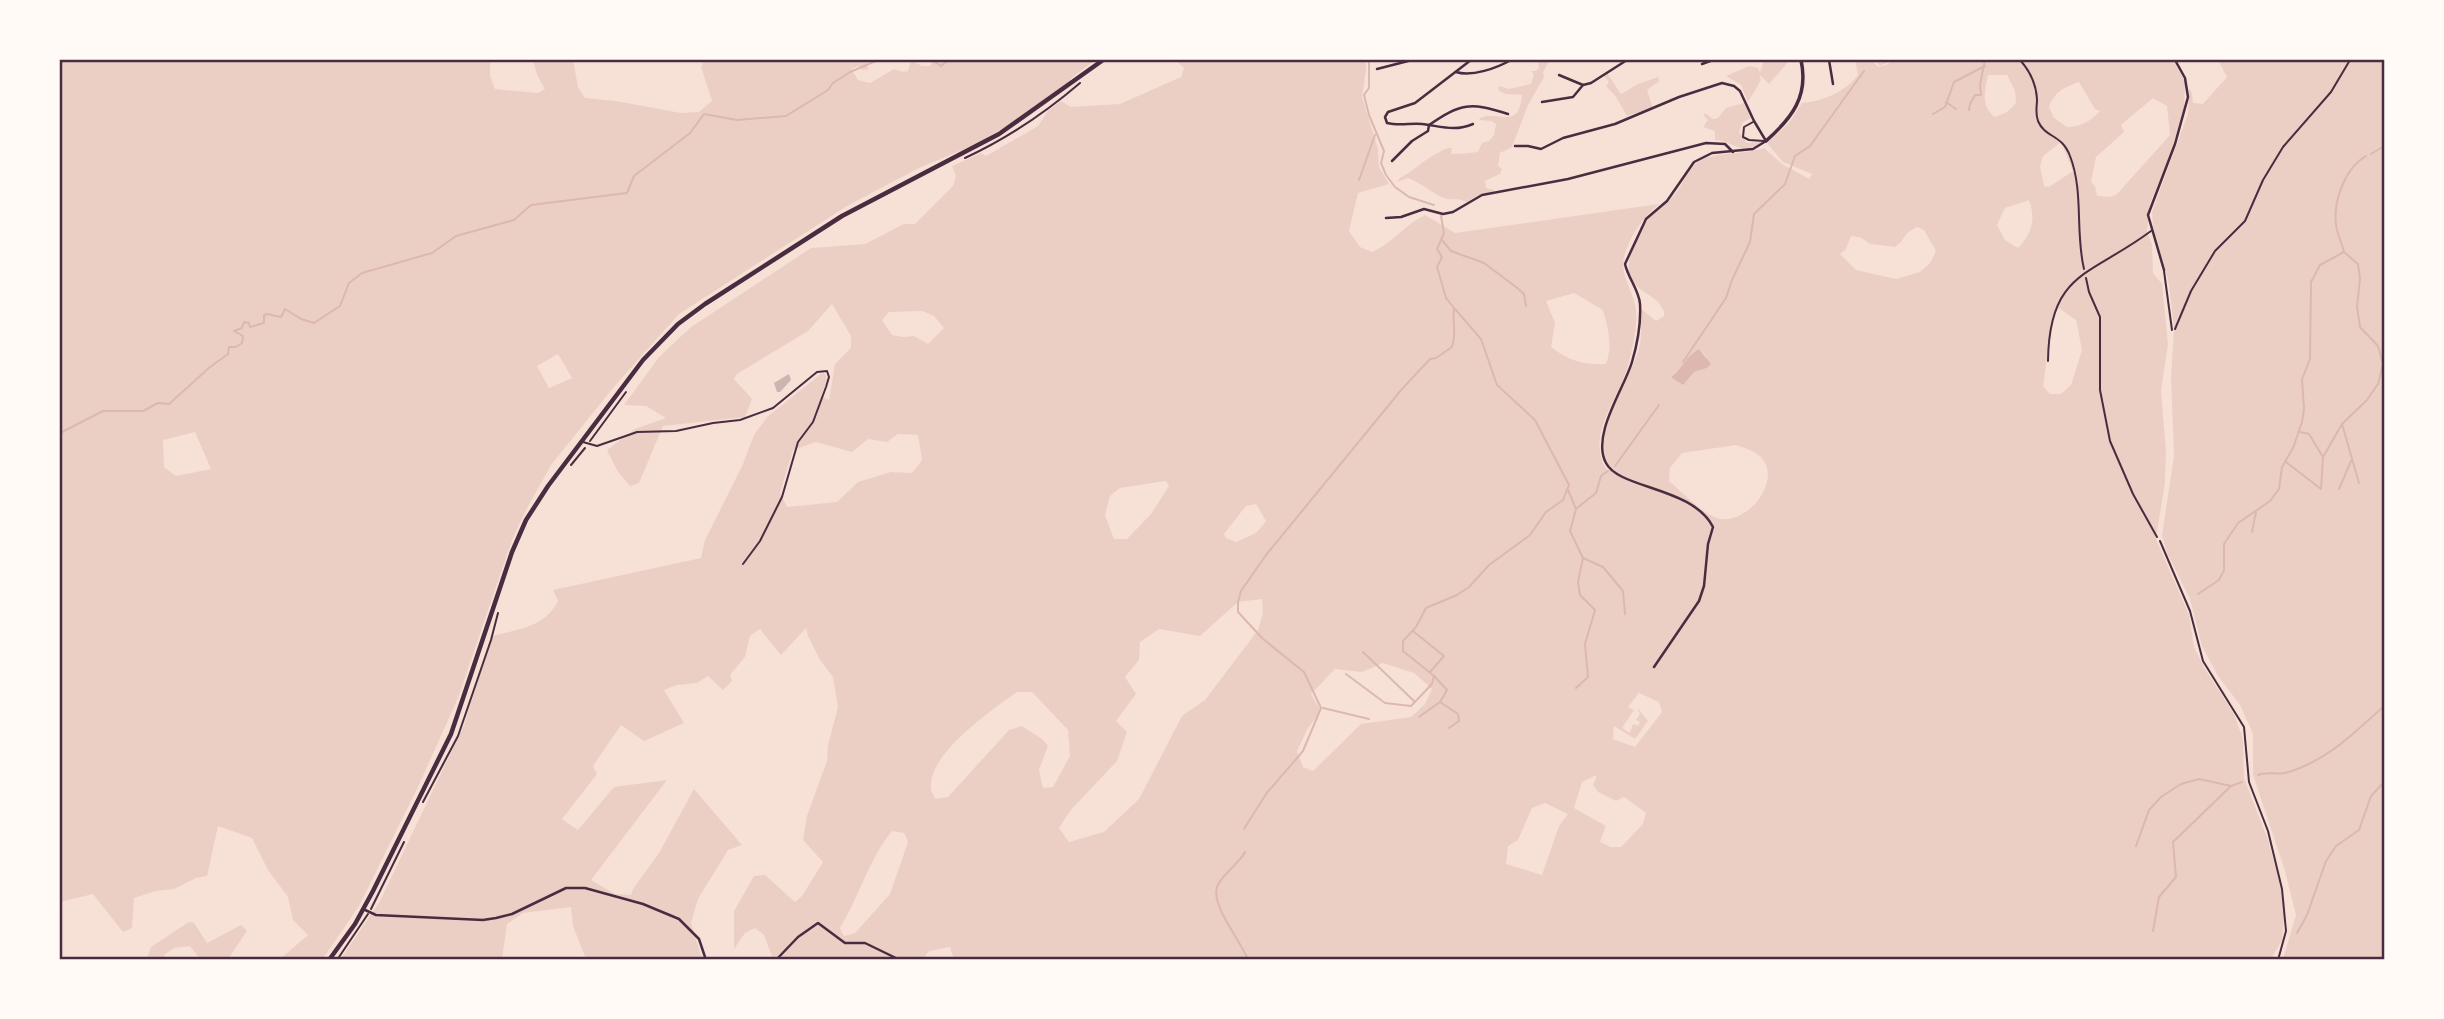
<svg xmlns="http://www.w3.org/2000/svg" width="2444" height="1019" font-family="Montserrat,sans-serif">
<style>
.green{fill:#ebcfc5;fill-rule:evenodd}
.water{fill:#dcb8b0}
.lines{fill:none;stroke-linecap:round;stroke-linejoin:round}
.stream{stroke:#dcb8b0;stroke-width:2}
.building{fill:#ccb4b1}
.path{stroke:#4a2c40;stroke-width:2}
.service{stroke:#4a2c40;stroke-width:2}
.minor{stroke:#4a2c40;stroke-width:2.5}
.tertiary{stroke:#4a2c40;stroke-width:3.5}
.primary{stroke:#4a2c40;stroke-width:4.5}
.neatline{fill:none;stroke:#4a2c40;stroke-width:2.5}
</style>
<rect width="100%" height="100%" fill="#f7e1d7"/>
<!-- green -->
<g class="green">
<path d="M60 60H490V76L495 89 538 93 545 89 537 75 533 60H573L578 87 585 98 616 101 681 113 699 112 712 101 701 67 704 60H871L866 63 869 69 863 70 858 66 851 69 858 80 870 83 894 69 903 72 908 71 911 60 922 66H930L933 60H1095L1070 79 1069 82 1012 123 974 145 919 168 847 206 679 314 613 388 551 465 525 512 512 540 458 698 418 787 359 906 322 960 280 959 308 935 293 920 288 897 268 870 252 838 218 826 207 876 196 878 174 889 156 891 134 898 132 928 123 932 93 894 60 902ZM558 354 572 378 549 388 537 366ZM195 432 211 469 176 476 164 467 163 440Z"/>
<path d="M1175 60H1366V70L1362 97 1378 149 1379 167 1389 184 1358 193 1349 231 1360 247 1372 252C1393 243 1404 225 1425 215L1455 233 1659 204C1642 219 1630 235 1624 257 1620 274 1631 288 1635 304 1639 321 1633 345 1629 362 1621 397 1585 433 1606 469L1611 470C1588 436 1627 386 1638 352 1643 337 1640 324 1641 309L1656 321 1664 316V312C1656 292 1637 295 1629 274 1625 262 1639 229 1648 220 1657 211 1667 204 1675 194 1684 183 1688 167 1701 160 1717 152 1743 155 1764 148L1782 164 1809 179 1812 174 1783 162 1767 143 1789 123 1802 103C1823 101 1845 92 1858 75L1855 60H1872L1878 67 1886 65 1893 60 1880 66 1874 60H1878L1880 63 1886 60H2173L2185 82 2184 109 2167 163 2150 203 2147 232 2152 244 2153 273 2162 284 2168 344 2161 390 2166 452 2165 482 2156 539 2189 615 2194 647 2205 669 2234 714 2243 739 2244 778 2268 840 2285 904 2282 940 2271 959 954 960 950 947 929 951 923 959 848 960 847 956 845 960 773 959 764 935 755 928 745 933 734 949V911L754 876 765 875 795 902 802 896 823 862 803 840 807 816 827 761 828 745 838 707 833 677 820 660 808 636 806 628 781 655 760 629 750 636 745 657 730 675 732 681 723 690 708 676 697 683 677 685 664 690 684 723 644 741 621 725 593 766 597 774 562 819 578 830 614 787 667 780 591 880 615 894 631 895 633 889 659 853 694 789 742 845 728 850 698 899 691 923 702 959H586L573 926 571 907 523 913 507 924 502 959 374 960 370 958 340 960 380 901 464 725 492 636C519 629 545 627 558 601L553 590 701 558 705 540 743 464 754 435 767 417 822 373 825 374 827 379 821 396 829 400 835 364 851 348V336L832 304 808 331 737 374 734 379 752 399 745 417 663 426 639 483 630 486 618 472 607 450 635 429 666 418 646 406 624 405 659 357 691 327 811 248 865 244 904 224H915L953 186 956 176 952 166 981 153 986 156 1038 126 1048 111 1061 101 1071 107 1120 104 1181 77 1184 68ZM1988 75H2007L2015 91 2016 103 2007 112 1995 117C1980 106 1985 91 1988 75ZM2079 82 2095 109 2100 111C2090 122 2081 126 2067 127L2054 118 2049 107C2054 92 2064 87 2079 82ZM2153 98 2167 106 2170 135 2117 194 2111 197 2097 196 2095 186 2091 182 2096 157 2124 132 2121 125ZM2061 142 2073 171 2049 187 2044 186 2040 166 2043 156ZM2029 200C2036 219 2032 234 2018 248L2005 240 1997 225 2005 208ZM1917 227 1924 230 1936 251 1930 263 1920 272 1896 279 1856 270 1840 254 1846 249 1851 236 1862 238 1870 244 1895 247 1901 242 1907 233ZM1574 293 1603 310C1608 328 1613 346 1606 364 1583 365 1569 361 1551 347L1555 323 1546 301ZM2057 307 2076 320 2082 350 2071 385 2061 394H2050L2043 386C2048 360 2047 332 2057 307ZM922 311 934 316 944 328 928 344 914 336 903 337 892 335 882 320 889 312ZM1699 349 1706 356 1707 368 1694 372 1687 380 1671 377ZM898 434 918 435 922 460 912 473 891 472 858 482 837 502 787 507 780 493 793 450 816 442 852 452 868 439 887 442ZM1736 445C1745 448 1759 452 1764 461 1780 486 1743 527 1717 518 1703 514 1681 491 1669 481L1670 468 1682 453ZM1166 481 1169 486 1151 514 1127 539H1114L1105 515 1110 496 1120 488ZM1256 504 1266 521 1256 533 1236 542 1226 538 1224 534 1246 506ZM1262 599 1263 613 1258 630 1205 700 1182 716 1139 799 1104 832 1069 842 1059 828 1070 811 1117 761 1127 732 1116 721 1136 694 1125 677 1139 660 1140 642 1159 629 1200 636 1238 602ZM1383 663 1414 673 1432 689 1425 704 1411 717 1361 724 1313 771 1303 767 1297 751 1308 728 1321 711 1311 694 1335 669 1362 672ZM1017 692H1032L1068 730 1070 756 1053 787 1043 788 1039 770 1048 746 1042 739 1022 726 1009 730 948 797 935 799C934 795 931 792 931 789 927 754 992 710 1017 692ZM1639 693 1659 702 1662 712 1635 747 1613 739 1614 726 1635 739 1648 721 1637 707 1640 714 1636 720 1640 722 1638 726 1633 724 1630 733 1622 728 1634 710 1628 707ZM1597 775 1593 785 1598 792 1616 801 1624 797 1646 813 1643 824 1621 847H1611L1600 842 1606 826 1574 808 1582 782ZM1545 803 1568 814 1559 826 1542 875 1506 864 1508 846 1518 840 1532 808ZM892 831 904 833 908 842 890 894 855 933 844 936 840 928C859 897 869 859 892 831Z"/>
<path d="M1538 60H1549L1543 73 1544 77 1528 105 1512 147 1500 153 1498 166 1502 169 1500 174 1485 181 1486 188 1494 190 1493 193H1483L1466 202C1458 197 1451 201 1444 198 1432 193 1421 183 1408 178L1397 182C1401 176 1404 176 1410 172 1423 162 1433 154 1448 148H1452L1451 154C1460 154 1469 153 1478 152L1482 143 1489 141 1494 135 1496 124 1491 121 1479 120 1480 118C1499 109 1518 132 1522 95L1505 94 1498 90 1499 86 1509 89 1531 84 1534 74 1531 71H1536L1539 68Z"/>
<polygon points="1764,60 1790,60 1769,84 1759,74 1761,80 1748,102 1741,85 1726,76 1749,66 1758,68 1760,72"/>
<polygon points="2218,60 2384,60 2384,959 2283,959 2296,915 2285,871 2253,775 2253,734 2240,705 2218,676 2202,646 2190,599 2167,553 2162,535 2174,456 2171,377 2174,329 2169,284 2153,225 2152,212 2188,114 2189,88 2192,93 2193,103 2203,104 2227,77"/>
<polygon points="1607,73 1621,94 1638,84 1658,77 1659,81 1647,90 1653,108 1627,116 1616,97 1606,86 1609,82 1604,76"/>
<path d="M1744 103 1751 118 1743 122 1739 132 1747 143 1761 142C1740 158 1736 141 1715 140V131L1703 127 1708 120 1704 116 1705 113 1713 119 1718 118 1726 108Z"/>
<polygon points="189,922 194,923 207,943 241,925 247,931 228,959 200,959 190,946 174,948 164,955 165,959 147,959 151,947"/>
</g>
<!-- water -->
<path class="water" d="M1699 349 1711 364 1707 368 1694 372 1683 385 1671 377C1682 369 1686 356 1699 349Z"/>
<g class="lines">
<!-- stream -->
<g class="stream">
<polyline points="924,60 925,60"/>
<polyline points="932,60 941,66 948,60"/>
<polyline points="1369,60 1369,88 1364,95 1369,115 1384,151 1381,163 1386,175 1395,187 1409,197 1434,205"/>
<polyline points="1946,102 1956,109"/>
<polyline points="1969,110 1970,104 1975,95 1981,95 1980,85 1985,60"/>
<polyline points="1933,114 1945,107 1954,82 1985,66"/>
<polyline points="2371,154 2384,146"/>
<polyline points="1359,180 1375,135"/>
<polyline points="1442,240 1451,251 1484,263 1516,287 1524,294 1526,306"/>
<polyline points="1683,362 1726,298 1732,280 1750,242 1754,214 1785,184 1795,156 1810,146 1864,71"/>
<polyline points="2342,424 2359,483"/>
<polyline points="60,433 103,411 143,411 158,403 169,404 210,367 228,354 229,347 236,347 242,343 243,336 234,331 242,328 244,322 249,323 250,327 264,323 264,315 267,314 281,317 285,309 301,319 314,323 340,306 349,283 362,273 432,253 456,236 514,220 531,205 627,193 634,176 690,133 704,114 737,120 786,116 828,90 833,83 850,72 878,60"/>
<polyline points="2323,457 2342,424 2367,400 2378,384 2383,364 2378,346 2360,327 2357,307 2360,279 2358,264 2344,252"/>
<polyline points="2286,462 2321,489 2323,457 2309,434 2300,432"/>
<polyline points="1615,466 1659,405"/>
<polyline points="2339,489 2351,461"/>
<polyline points="1568,490 1576,509 1570,531 1583,558 1578,582 1580,595 1595,610 1585,644 1588,677 1576,688"/>
<polyline points="1577,508 1596,493 1601,476 1608,471"/>
<polyline points="2252,532 2256,512"/>
<polyline points="1583,558 1603,567 1623,591 1625,614"/>
<path d="M2198 594 2219 580 2224 570V544L2238 523 2270 501 2279 489 2282 467 2293 448 2302 422 2304 409 2302 379 2310 359 2311 282 2320 265 2344 252C2342 243 2337 234 2336 225 2333 201 2345 168 2366 156"/>
<polyline points="1413,631 1444,656 1430,672"/>
<polyline points="1363,652 1415,702"/>
<polyline points="1346,674 1385,703 1411,706 1432,684 1434,676 1403,651 1403,641 1416,627 1426,608 1457,595 1469,587 1489,565 1530,535 1546,512 1563,500 1569,485 1535,420 1497,385 1481,339 1455,309"/>
<polyline points="1440,702 1458,714 1459,721 1449,728"/>
<polyline points="1323,708 1369,719"/>
<polyline points="1419,717 1440,702 1447,690 1434,676"/>
<path d="M2258 775C2267 771 2276 775 2285 773 2326 762 2354 733 2384 706"/>
<path d="M1244 829 1266 794 1303 751 1321 708 1304 672 1263 639 1238 612V602L1241 591 1266 555 1402 389 1430 359 1436 358 1452 347C1457 333 1452 322 1454 308L1446 298 1437 267 1442 257 1437 249 1444 233 1441 216"/>
<polyline points="2136,846 2149,810 2161,797 2181,784 2199,779 2231,786"/>
<path d="M1245 852C1239 864 1221 875 1217 887 1211 907 1241 940 1248 960"/>
<polyline points="2153,931 2159,897 2176,877 2173,842 2231,786 2242,782"/>
<polyline points="2297,933 2307,915 2326,861 2336,846 2359,830 2371,796 2384,782"/>
</g>
</g>
<!-- building -->
<polygon class="building" points="789,374 791,380 780,392 777,392 774,383"/>
<g class="lines">
<!-- path -->
<g class="path">
<path d="M2020 60C2030 71 2036 84 2037 99 2037 107 2035 113 2038 121 2045 138 2062 134 2070 156 2084 192 2075 232 2084 269"/>
<path d="M965 158C1006 139 1045 113 1080 83"/>
<polyline points="2086,278 2089,292 2100,317 2100,390 2110,441 2133,494 2157,537"/>
<polyline points="2175,329 2191,291 2215,251 2245,221 2263,180 2283,147 2331,92 2350,60"/>
<polyline points="590,441 626,392"/>
<polyline points="571,465 585,448"/>
<polyline points="423,802 458,736 491,640 498,613"/>
<polyline points="371,909 404,842"/>
<polyline points="337,960 368,914"/>
</g>
<!-- service -->
<g class="service">
<polyline points="1753,122 1744,127 1743,137 1749,140 1764,141"/>
<polyline points="2164,271 2172,330"/>
<path d="M2048 361C2049 271 2091 276 2151 231"/>
<polyline points="583,442 597,446 637,432 676,431 713,423 740,420 773,408 817,372 827,371 829,377 826,387 813,422 798,442 782,497 760,541 743,564"/>
<polyline points="2160,541 2190,611 2203,661 2244,727 2249,782 2268,831 2282,889 2286,931 2278,960"/>
</g>
<!-- minor -->
<g class="minor">
<path d="M1471 60 1415 103 1388 112 1385 117 1387 123C1399 126 1410 123 1422 124 1440 126 1455 132 1473 124"/>
<polyline points="1829,60 1833,84"/>
<polyline points="1702,64 1713,60"/>
<polyline points="1377,69 1412,60"/>
<path d="M1456 72C1472 77 1497 68 1511 60"/>
<polyline points="1559,75 1583,85"/>
<polyline points="1542,102 1573,97 1583,85 1591,83 1627,60"/>
<path d="M1515 146H1528L1541 149 1563 138 1615 124 1679 97 1722 83 1734 86 1740 91 1754 121 1766 141 1753 149 1712 153 1694 162 1667 201 1646 219 1625 264C1628 278 1639 290 1640 304 1641 322 1637 345 1632 362 1624 389 1591 435 1606 463 1619 489 1693 487 1713 527L1708 544 1704 586 1699 601 1654 667"/>
<path d="M1392 161 1412 141 1428 131 1429 125C1461 103 1470 102 1508 114"/>
<polyline points="1386,218 1401,217 1424,209 1443,214 1453,212 1482,195 1568,179 1706,143 1725,144 1733,152"/>
<polyline points="2164,270 2148,215 2175,144 2188,97 2185,78 2175,60"/>
<polyline points="363,909 376,915 483,920 496,918 512,914 566,888 585,888 643,904 679,919 699,939 706,960"/>
<polyline points="776,960 798,937 818,923 845,943 865,943 900,960"/>
</g>
<!-- tertiary -->
<path class="tertiary" d="M1766 141C1792 118 1809 96 1801 60"/>
<!-- primary -->
<polyline class="primary" points="329,960 355,924 373,891 451,734 512,552 526,520 548,486 643,360 678,324 705,304 842,216 999,134 1103,60"/>
</g>
<!-- border -->
<rect width="2444" height="1019" fill="none" stroke="#fffaf5" stroke-width="122"/>
<rect x="61" y="61" width="2322" height="897" class="neatline"/>
</svg>
